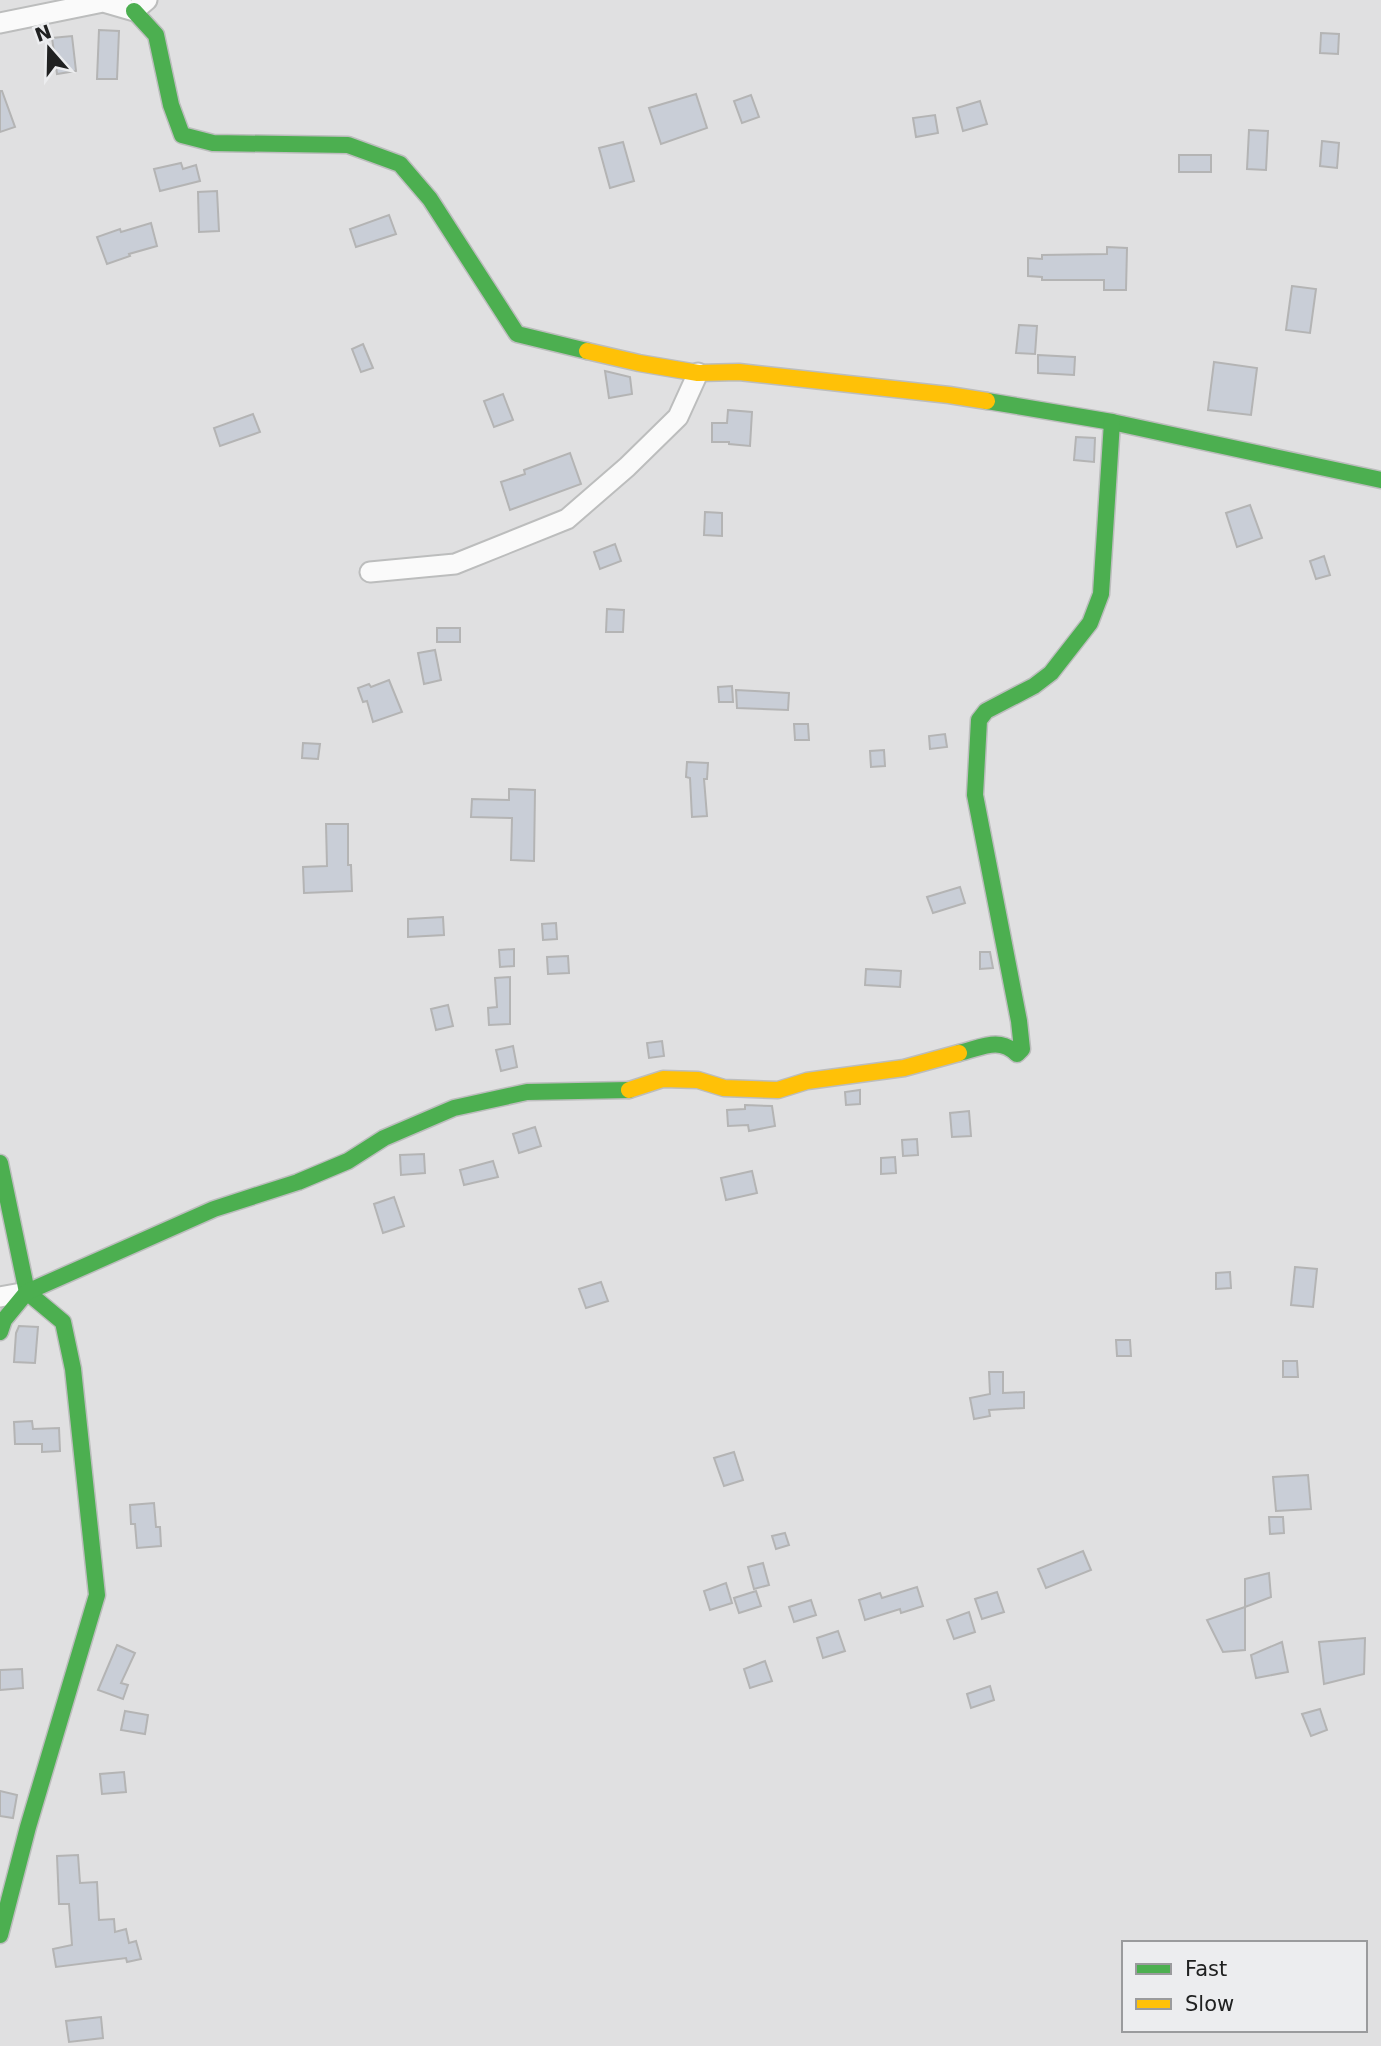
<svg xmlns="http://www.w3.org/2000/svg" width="1381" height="2046" font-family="'DejaVu Sans',sans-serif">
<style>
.building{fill:#c9ced7;stroke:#b4b4b4;stroke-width:2}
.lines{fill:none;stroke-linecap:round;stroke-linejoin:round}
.street-casing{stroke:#bcbdbd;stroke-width:23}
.fast-casing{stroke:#bcbdbd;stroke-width:19}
.slow-casing{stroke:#bcbdbd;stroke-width:19}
.street{stroke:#fafafa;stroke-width:19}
.fast{stroke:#4caf50;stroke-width:16}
.slow{stroke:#ffc107;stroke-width:16}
</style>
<rect width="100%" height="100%" fill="#e0e0e1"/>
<!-- building -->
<g class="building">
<polygon points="99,30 119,31 117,79 97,79"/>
<polygon points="1321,33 1339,34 1338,54 1320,53"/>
<polygon points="72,36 76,71 57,74 52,38"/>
<polygon points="0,91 2,91 15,127 0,132"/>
<polygon points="696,94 707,128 661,144 649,108"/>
<polygon points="751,95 759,117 742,123 734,101"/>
<polygon points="980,101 987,124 963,131 957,108"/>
<polygon points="935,115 938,133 916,137 913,118"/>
<polygon points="1249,130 1268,131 1266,170 1247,169"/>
<polygon points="1322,141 1339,143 1337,168 1320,166"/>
<polygon points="623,142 634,181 610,188 599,148"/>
<rect x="1179" y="155" width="32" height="17"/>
<polygon points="181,163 183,169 196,165 200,181 160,191 154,169"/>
<polygon points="217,191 219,231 199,232 198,192"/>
<polygon points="389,215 396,234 356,247 350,229"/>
<polygon points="151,223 157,246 129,254 130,256 107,264 97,237 120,229 121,232"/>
<polygon points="1107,247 1127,248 1126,290 1104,290 1104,280 1042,280 1042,277 1028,276 1028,258 1042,259 1042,255 1107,254"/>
<polygon points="1292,286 1316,289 1310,333 1286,330"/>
<polygon points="1019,325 1037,326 1035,354 1016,353"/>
<polygon points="363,344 373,368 361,372 352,349"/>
<polygon points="1038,355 1075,357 1074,375 1038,373"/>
<polygon points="1214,362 1257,368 1251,415 1208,410"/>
<polygon points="605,371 630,377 632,394 609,398"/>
<polygon points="503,394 513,420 494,427 484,401"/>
<polygon points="728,410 752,412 750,446 729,444 729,442 712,442 712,423 727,423"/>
<polygon points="253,414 260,432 220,446 214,428"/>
<polygon points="1076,437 1095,438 1094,462 1074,460"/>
<polygon points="570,453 581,484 510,510 501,482 525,474 524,470"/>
<polygon points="1250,505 1262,538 1237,547 1226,513"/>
<polygon points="705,512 722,513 722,536 704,535"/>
<polygon points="615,544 621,561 600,569 594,552"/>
<polygon points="1324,556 1330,575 1316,579 1310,561"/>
<polygon points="607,609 624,610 623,632 606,632"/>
<rect x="437" y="628" width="23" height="14"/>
<polygon points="435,650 441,680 424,684 418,653"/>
<polygon points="389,680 402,712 373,722 367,701 363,702 358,688 369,684 371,687"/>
<polygon points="732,686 733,702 719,702 718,687"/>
<polygon points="736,690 789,693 788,710 737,708"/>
<polygon points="794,724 808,724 809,740 795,740"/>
<polygon points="945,734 947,747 930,749 929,736"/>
<polygon points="303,743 320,744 318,759 302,758"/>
<polygon points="884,750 885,766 871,767 870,751"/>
<polygon points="687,762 708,763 707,779 704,779 707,816 692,817 690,778 686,777"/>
<polygon points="509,789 535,790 534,861 511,860 512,818 471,817 472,799 509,800"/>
<polygon points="326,824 348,824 348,865 351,865 352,891 304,893 303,867 327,866"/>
<polygon points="960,887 965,903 933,913 927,897"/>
<polygon points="443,917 444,935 408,937 408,919"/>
<polygon points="556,923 557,939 543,940 542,924"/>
<polygon points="514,949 514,966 500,967 499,950"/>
<polygon points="980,952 990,952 993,968 980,969"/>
<polygon points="568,956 569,973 548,974 547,957"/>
<polygon points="866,969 901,971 900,987 865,985"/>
<polygon points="510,977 510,1024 489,1025 488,1008 497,1007 495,978"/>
<polygon points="448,1005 453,1026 436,1030 431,1009"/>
<polygon points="662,1041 664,1056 649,1058 647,1043"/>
<polygon points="513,1046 517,1067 501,1071 496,1050"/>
<polygon points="860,1090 860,1104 846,1105 845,1092"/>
<polygon points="745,1105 772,1106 775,1126 749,1131 748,1125 728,1126 727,1110 745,1109"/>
<polygon points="969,1111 971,1136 952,1137 950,1113"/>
<polygon points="535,1127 541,1146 519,1153 513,1134"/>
<polygon points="917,1139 918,1155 903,1156 902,1140"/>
<polygon points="424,1154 425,1173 401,1175 400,1155"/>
<polygon points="895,1157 896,1173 881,1174 881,1158"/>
<polygon points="493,1161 498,1177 464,1185 460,1170"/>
<polygon points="752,1171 757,1193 726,1200 721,1178"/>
<polygon points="394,1197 404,1226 383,1233 374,1204"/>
<polygon points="1295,1267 1317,1269 1313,1307 1291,1305"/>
<polygon points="1230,1272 1231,1288 1216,1289 1216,1273"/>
<polygon points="601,1282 608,1301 586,1308 579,1289"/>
<polygon points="19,1326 38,1327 35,1363 14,1362 16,1333"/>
<polygon points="1116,1340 1130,1340 1131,1356 1117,1356"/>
<polygon points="1283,1361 1297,1361 1298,1377 1283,1377"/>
<polygon points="989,1372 1003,1372 1003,1393 1024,1392 1024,1408 989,1410 990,1416 974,1419 970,1398 990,1394"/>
<polygon points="32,1421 33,1429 59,1428 60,1451 42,1452 42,1444 15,1444 14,1422"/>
<polygon points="734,1452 743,1480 724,1486 714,1458"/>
<polygon points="1308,1475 1311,1509 1276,1511 1273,1477"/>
<polygon points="154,1503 156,1527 160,1527 161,1546 137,1548 135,1524 131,1524 130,1505"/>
<polygon points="1269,1517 1283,1517 1284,1533 1270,1534"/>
<polygon points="785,1533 789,1545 776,1549 772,1536"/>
<polygon points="1083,1551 1091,1570 1046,1588 1038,1569"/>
<polygon points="763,1563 769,1585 754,1589 748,1567"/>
<polygon points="1269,1573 1271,1597 1245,1607 1245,1579"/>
<polygon points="726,1583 732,1603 710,1610 704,1591"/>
<polygon points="917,1587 923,1606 901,1613 900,1609 865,1620 859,1600 880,1593 882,1598"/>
<polygon points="756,1591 761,1606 739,1613 734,1598"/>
<polygon points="997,1592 1004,1612 982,1619 975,1599"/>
<polygon points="811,1600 816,1615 794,1622 789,1607"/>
<polygon points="1245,1607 1245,1650 1223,1652 1207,1620"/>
<polygon points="969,1612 975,1632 954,1639 947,1620"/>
<polygon points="838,1631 845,1651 823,1658 817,1638"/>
<polygon points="1365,1638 1364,1674 1324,1684 1319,1642"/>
<polygon points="1282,1642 1288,1672 1256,1678 1251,1655"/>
<polygon points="117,1645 135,1653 121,1683 128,1685 123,1699 98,1690"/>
<polygon points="765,1661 772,1681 750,1688 744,1669"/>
<polygon points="22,1669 23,1688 0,1690 0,1670"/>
<polygon points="990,1686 994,1700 971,1708 967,1694"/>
<polygon points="1320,1709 1327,1730 1311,1736 1302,1714"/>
<polygon points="125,1711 148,1715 145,1734 121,1730"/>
<polygon points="124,1772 126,1792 102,1794 100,1774"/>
<polygon points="0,1791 17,1795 13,1818 0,1816"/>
<polygon points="78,1855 80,1883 97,1882 99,1920 114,1919 115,1932 126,1929 129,1943 136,1941 141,1959 127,1962 126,1958 56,1967 53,1949 72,1945 69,1904 59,1904 57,1856"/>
<polygon points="101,2017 103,2038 69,2042 66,2021"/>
</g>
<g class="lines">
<!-- street casing -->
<g class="street-casing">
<g id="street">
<polyline points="0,23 103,2 134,11 147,0"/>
<polyline points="370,572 455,564 567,519 627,467 678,417 698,373"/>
<polyline points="0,1297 27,1292"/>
</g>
</g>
<!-- fast casing -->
<g class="fast-casing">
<g id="fast">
<polyline points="134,11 156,35 171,105 182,135 213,143 348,145 400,164 430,199 517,334 587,351"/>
<polyline points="987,401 1112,422 1381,480"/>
<path d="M959 1053C981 1048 999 1036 1017 1054L1022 1049 1019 1021 975 795 979 720 986 711 1034 686 1051 673 1090 623 1101 594 1112 422"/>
<polyline points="0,1163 27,1292 63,1322 73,1369 97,1595 28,1827 0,1935"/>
<polyline points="0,1332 4,1320 27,1292 214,1209 298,1182 348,1161 384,1138 454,1108 527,1092 629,1090"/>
</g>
</g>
<!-- slow casing -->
<g class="slow-casing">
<g id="slow">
<polyline points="587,351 639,363 698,373 739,372 949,395 987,401"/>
<polyline points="629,1090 663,1079 698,1080 724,1088 778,1090 807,1081 904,1068 959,1053"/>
</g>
</g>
<!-- street -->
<use href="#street" class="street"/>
<!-- fast -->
<use href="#fast" class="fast"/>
<!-- slow -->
<use href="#slow" class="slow"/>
</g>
<!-- legend -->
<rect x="1122" y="1941" width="245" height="91" fill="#ecedef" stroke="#9a9b9d" stroke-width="2"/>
<rect x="1136" y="1964" width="35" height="10" fill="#4caf50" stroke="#9a9b9d" stroke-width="2"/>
<text x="1185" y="1976" font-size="21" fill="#202121">Fast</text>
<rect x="1136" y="1999" width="35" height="10" fill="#ffc107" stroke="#9a9b9d" stroke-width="2"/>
<text x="1185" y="2011" font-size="21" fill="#202121">Slow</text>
<!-- north arrow -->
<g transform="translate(49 49) rotate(340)" stroke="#ecedef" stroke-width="5" paint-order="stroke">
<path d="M0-5L12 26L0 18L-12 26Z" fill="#202121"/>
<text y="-10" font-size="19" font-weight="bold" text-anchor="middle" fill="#202121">N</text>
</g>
</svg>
